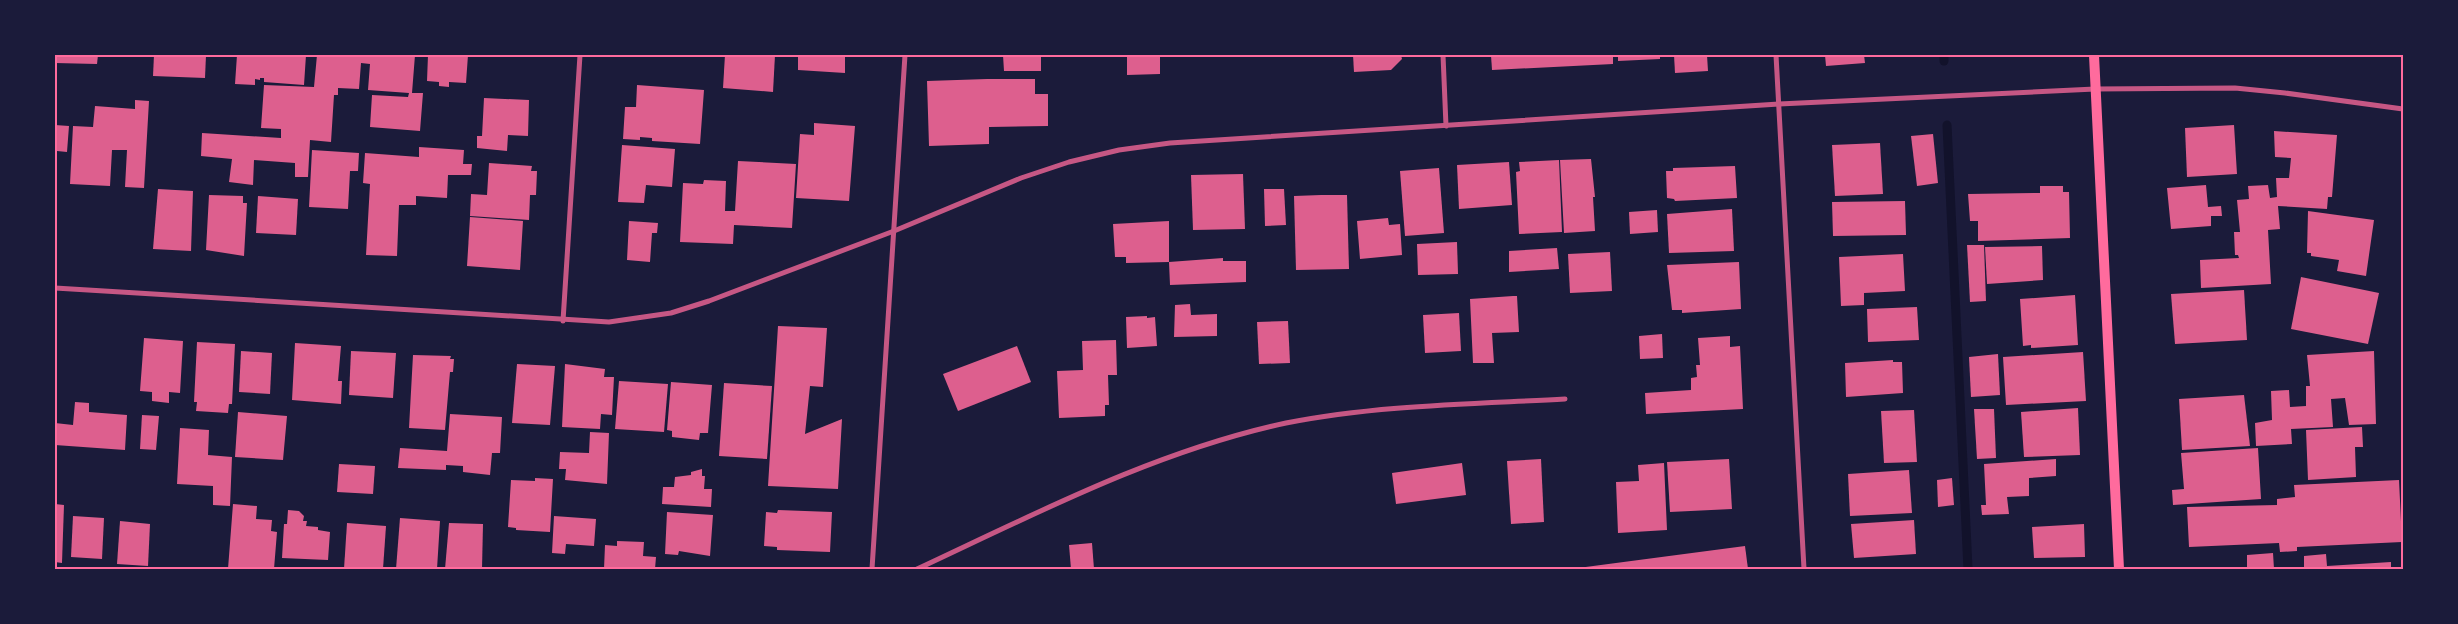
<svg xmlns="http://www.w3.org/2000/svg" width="2458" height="624" font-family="'IBM Plex Serif',serif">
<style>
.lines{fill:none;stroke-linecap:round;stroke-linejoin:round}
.stream{stroke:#12122b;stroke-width:9}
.building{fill:#dd5f8e}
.minor{stroke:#c65784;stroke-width:5}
.secondary{stroke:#ff6b9d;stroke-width:10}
.neatline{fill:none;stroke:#ff6b9d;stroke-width:2}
</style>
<rect width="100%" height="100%" fill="#1b1b3a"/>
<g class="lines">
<!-- stream -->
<g class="stream">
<polyline points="1944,55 1944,61"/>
<polyline points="1947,125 1968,569"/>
</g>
</g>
<!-- building -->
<g class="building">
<polygon points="55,55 98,55 97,64 55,63"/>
<polygon points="154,55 206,55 205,78 153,76"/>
<polygon points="237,55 306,55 304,85 264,82 264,78 260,78 260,80 255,79 255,85 235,84"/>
<polygon points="317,55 415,55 412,93 423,93 420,131 370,127 372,95 408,97 409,93 368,90 370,64 361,63 359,89 338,88 338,95 334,95 331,142 310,140 308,177 295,177 295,163 254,160 253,185 229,182 232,159 201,156 202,133 281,138 281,129 261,128 264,85 314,87"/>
<polygon points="428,55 468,55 466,83 449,82 449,87 439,86 439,82 427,81"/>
<polygon points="725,55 775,55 773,92 723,88"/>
<polygon points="798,55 845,55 845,73 798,70"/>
<polygon points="1003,55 1041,55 1041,71 1004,71"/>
<polygon points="1127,55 1160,55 1160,74 1127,75"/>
<polygon points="1353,55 1401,55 1402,59 1391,70 1354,72"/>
<polygon points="1491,55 1613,55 1613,64 1492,70"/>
<polygon points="1618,55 1660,55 1660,59 1618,61"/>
<polygon points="1674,55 1707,55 1708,71 1675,73"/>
<polygon points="1825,55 1864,55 1865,63 1826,66"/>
<polygon points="987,79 1035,79 1035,94 1048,94 1048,126 989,127 989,144 929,146 927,81"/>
<polygon points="637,85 704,90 700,144 652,141 652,138 640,137 640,140 623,139 625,107 636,107"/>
<polygon points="484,98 529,100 528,136 508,135 507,151 477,148 477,136 482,136"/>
<polygon points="135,100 149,101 144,188 125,187 127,150 112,150 110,186 70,184 73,126 93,127 95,106 135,109"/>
<polygon points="814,123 855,126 849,201 796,198 800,134 814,135"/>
<polygon points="55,125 69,126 67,152 57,151 56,166"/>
<polygon points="2234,125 2237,174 2187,177 2185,128"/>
<polygon points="2274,131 2337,135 2332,197 2328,197 2327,209 2278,206 2280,229 2268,230 2271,284 2201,288 2200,260 2239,258 2238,255 2235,255 2234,232 2240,232 2237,200 2249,199 2248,186 2268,185 2270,198 2277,197 2276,178 2289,178 2291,158 2275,157"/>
<polygon points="1933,134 1938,183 1917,186 1911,136"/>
<polygon points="1880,143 1883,194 1835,196 1832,145"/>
<polygon points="622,145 675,149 672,187 646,185 644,203 618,202"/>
<polygon points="419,147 464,150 463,164 472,164 471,175 448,175 447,198 416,196 416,205 399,205 397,256 366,255 370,184 363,183 365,153 419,157"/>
<polygon points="312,150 359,153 358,171 350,171 348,209 309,207"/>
<polygon points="1591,159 1595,197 1593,197 1595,231 1564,233 1560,160"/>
<polygon points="1559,160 1562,232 1519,234 1516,172 1520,171 1519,162"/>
<polygon points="738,161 796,164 792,228 734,225 733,244 680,242 683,183 703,184 704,180 726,181 725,211 735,211"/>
<polygon points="1509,162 1512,205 1459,209 1457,165"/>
<polygon points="489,163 532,166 531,171 537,171 536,195 530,195 529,220 470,216 471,194 487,195"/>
<polygon points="1735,166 1737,198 1675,201 1674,199 1667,198 1666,171 1673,171 1673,168"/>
<polygon points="1439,168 1444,233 1405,236 1400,171"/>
<polygon points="1243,174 1245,229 1193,230 1191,175"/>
<polygon points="2206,185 2208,207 2221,206 2222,216 2211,216 2211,226 2171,229 2167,188"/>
<polygon points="2040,186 2063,186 2063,192 2069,192 2070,238 1978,241 1978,221 1970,221 1968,194 2040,193"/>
<polygon points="158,189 193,191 191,251 153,249"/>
<polygon points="1264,189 1284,189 1286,225 1265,226"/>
<polygon points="209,195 243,196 243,203 247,203 244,256 206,250"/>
<polygon points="1321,195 1347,195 1349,269 1296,270 1294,196"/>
<polygon points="258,196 298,199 296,235 256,233"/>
<polygon points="1905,201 1906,235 1833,236 1832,202"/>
<polygon points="1732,209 1734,251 1669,253 1667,214"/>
<polygon points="1657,210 1658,232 1630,234 1629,212"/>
<polygon points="2308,211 2374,220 2366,276 2337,271 2339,260 2311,256 2311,253 2307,253"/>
<polygon points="470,217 523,221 520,270 467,266"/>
<polygon points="1388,218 1389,225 1400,224 1402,255 1360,259 1357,221"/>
<polygon points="629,221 658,223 657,233 652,233 650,262 627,260"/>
<polygon points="1169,221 1169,262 1126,263 1126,257 1115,257 1113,224"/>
<polygon points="1457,242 1458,274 1418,275 1417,244"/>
<polygon points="1967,245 1984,245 1986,301 1970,302"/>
<polygon points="2042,246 2043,280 1987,284 1985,247"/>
<polygon points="1557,248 1559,269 1509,272 1509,251"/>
<polygon points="1610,252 1612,291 1570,293 1568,254"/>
<polygon points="1903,254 1905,291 1864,293 1864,305 1841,306 1839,257"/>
<polygon points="1223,258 1223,261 1246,261 1246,282 1170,285 1169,262"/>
<polygon points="1739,262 1741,309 1682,313 1682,310 1672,310 1667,265"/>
<polygon points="2301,277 2379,293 2368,344 2291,329"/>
<polygon points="2244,290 2247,340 2175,344 2171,294"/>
<polygon points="2075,295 2078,345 2031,348 2031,345 2023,346 2020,299"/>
<polygon points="1513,296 1517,296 1519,332 1492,333 1494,363 1473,363 1470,299"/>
<polygon points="1190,304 1191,315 1217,314 1217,336 1174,337 1175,305"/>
<polygon points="1917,307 1919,340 1868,342 1867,309"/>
<polygon points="1459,313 1461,351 1425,353 1423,315"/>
<polygon points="1147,316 1147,318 1155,317 1157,346 1127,348 1126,317"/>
<polygon points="1288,321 1290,363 1259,364 1257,322"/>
<polygon points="778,326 827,328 823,387 810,386 805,434 842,419 838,489 768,486"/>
<polygon points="1662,334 1663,358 1640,359 1639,336"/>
<polygon points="1730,336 1730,347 1740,346 1743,409 1646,414 1645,393 1691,390 1691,378 1697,377 1696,365 1700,365 1698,338"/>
<polygon points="144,338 183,341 180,393 169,392 169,403 152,401 152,392 140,391"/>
<polygon points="1116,340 1117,375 1108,375 1109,405 1105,405 1105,416 1059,418 1057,371 1083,370 1082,341"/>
<polygon points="197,342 235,344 232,404 229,404 228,413 196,411 197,402 194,402"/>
<polygon points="295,343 341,346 338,381 342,381 341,404 292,400"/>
<polygon points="1017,346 1031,382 958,411 943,374"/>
<polygon points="241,351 272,353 270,394 239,392"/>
<polygon points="351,351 396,353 393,398 349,395"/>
<polygon points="2374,351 2376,424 2349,425 2345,398 2331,399 2333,427 2291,429 2292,444 2256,446 2255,423 2272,420 2271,391 2289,390 2290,407 2306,406 2306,386 2310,386 2307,355"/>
<polygon points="2083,352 2086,401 2006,405 2003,357"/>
<polygon points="1998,354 2000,395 1971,397 1969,357"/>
<polygon points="413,355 451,356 450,359 454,359 453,372 450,372 445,430 409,428"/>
<polygon points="1893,360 1893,362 1902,362 1903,393 1846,397 1845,363"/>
<polygon points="517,364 555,366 550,425 512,423"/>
<polygon points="565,364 605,369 604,377 614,377 612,415 601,414 600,429 562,427"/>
<polygon points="619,381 668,384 664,432 615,429"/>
<polygon points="671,382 712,385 708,433 700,433 699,440 672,437 672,431 667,430"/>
<polygon points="724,383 772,386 767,459 719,456"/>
<polygon points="2244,395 2250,446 2182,450 2179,399"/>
<polygon points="75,402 89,403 89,412 127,415 125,450 55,445 55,423 73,425"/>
<polygon points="2078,408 2080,455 2024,457 2021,412"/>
<polygon points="1974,409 1994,409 1996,458 1977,459"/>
<polygon points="1914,410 1917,462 1884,463 1881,411"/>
<polygon points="238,412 287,416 283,460 235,457"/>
<polygon points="450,414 502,417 500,453 492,453 490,475 463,472 463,466 446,465 446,470 398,468 400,448 447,451"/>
<polygon points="142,415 159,416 156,450 140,449"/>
<polygon points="2362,427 2363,447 2355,447 2356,477 2308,480 2306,430"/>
<polygon points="180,428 209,430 208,455 232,457 230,506 213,505 213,486 177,484"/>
<polygon points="590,432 609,433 607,484 565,480 566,469 559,469 560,452 589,453"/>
<polygon points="2258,448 2261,499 2173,505 2172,490 2184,489 2181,453"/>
<polygon points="1541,459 1544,522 1511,524 1507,461"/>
<polygon points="1729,459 1732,509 1670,512 1667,462"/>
<polygon points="2056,459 2056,476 2029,478 2029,496 2007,497 2009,514 1982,515 1981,505 1986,505 1984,464"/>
<polygon points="1462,463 1466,495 1396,504 1392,473"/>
<polygon points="1664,463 1667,530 1618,533 1616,482 1639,481 1638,465"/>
<polygon points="339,464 375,466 373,494 337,492"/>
<polygon points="702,469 702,476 705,476 704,489 712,489 711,507 662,504 663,487 674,487 675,477 691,475 691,472"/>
<polygon points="1909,470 1912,513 1850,516 1848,474"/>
<polygon points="535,478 553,479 550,532 516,530 516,528 508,527 511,480 535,481"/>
<polygon points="1952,478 1954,505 1938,507 1937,480"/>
<polygon points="2399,480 2402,542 2297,547 2297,551 2280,552 2279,543 2189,547 2187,507 2277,505 2277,499 2295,497 2294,485"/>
<polygon points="55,504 64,505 62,563 55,562"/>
<polygon points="233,504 257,506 256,519 272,520 271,531 277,532 274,569 228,569"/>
<polygon points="288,510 299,511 304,516 303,521 307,521 306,526 318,527 318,530 330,532 328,560 282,558 284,524 287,524"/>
<polygon points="778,510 832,512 830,552 777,550 777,547 764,546 766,512 777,513"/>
<polygon points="667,512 713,515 710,556 679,551 678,555 665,554"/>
<polygon points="73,516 104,518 102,559 71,557"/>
<polygon points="554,516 596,519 594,546 566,544 565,554 552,553"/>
<polygon points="400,518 440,521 437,569 396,569"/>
<polygon points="1914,520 1916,554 1854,558 1851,524"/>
<polygon points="120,521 150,524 148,566 117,564"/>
<polygon points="347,523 386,526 383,569 344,569"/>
<polygon points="449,523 483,524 482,569 445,569"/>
<polygon points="2084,524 2085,557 2034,558 2032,527"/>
<polygon points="617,541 644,542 643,556 656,557 655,569 604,569 605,545 617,546"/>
<polygon points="1092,543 1094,569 1071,569 1069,545"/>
<polygon points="1745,546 1748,569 1578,569 1578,568"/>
<polygon points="2273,553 2274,569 2247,569 2247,555"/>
<polygon points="2326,554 2327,566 2391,562 2391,569 2304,569 2304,556"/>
</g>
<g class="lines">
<!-- minor -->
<g class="minor">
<polyline points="1443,55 1446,126"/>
<polyline points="1776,55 1804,569"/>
<polyline points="55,288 609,322 671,313 709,301 894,231 1021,178 1069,162 1119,150 1170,143 1779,104 2095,89 2235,88 2285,93 2403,109"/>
<polyline points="563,321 580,55"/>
<polyline points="872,569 905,55"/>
<path d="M917 569C1037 513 1156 451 1286 423 1376 405 1474 404 1565 399"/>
</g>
<!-- secondary -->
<polyline class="secondary" points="2094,55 2119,569"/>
</g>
<!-- border -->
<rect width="2458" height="624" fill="none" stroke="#1b1b3a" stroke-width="112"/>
<rect x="56" y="56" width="2346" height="512" class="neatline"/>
</svg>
